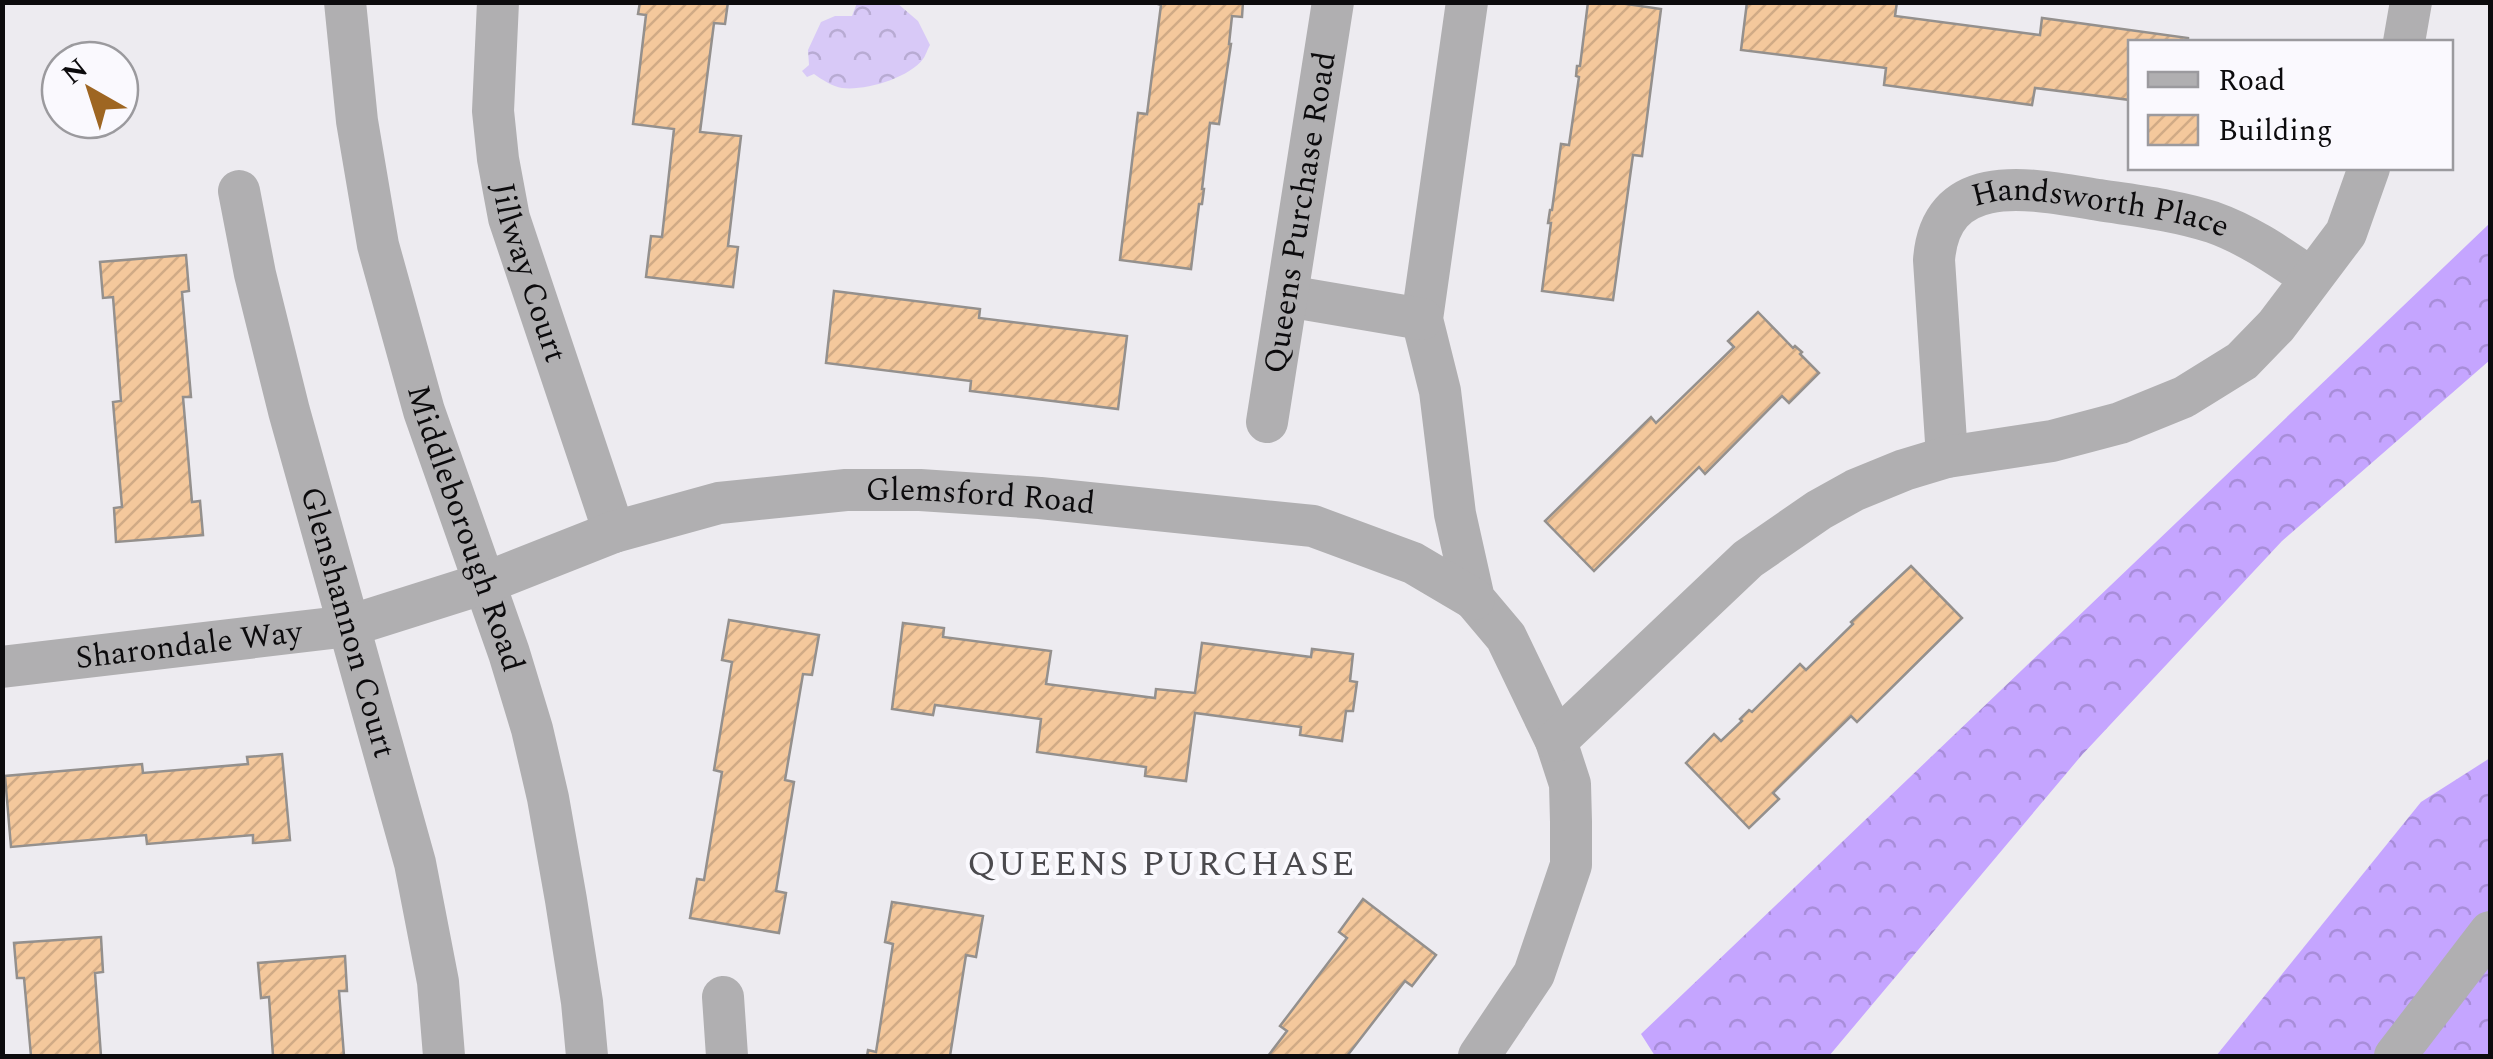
<svg xmlns="http://www.w3.org/2000/svg" width="2493" height="1059" font-family="Spectral,serif">
<style>
.forest{fill:url(#forest-crowns)}
.park{fill:url(#park-crowns)}
.building{fill:url(#building-hatch);stroke:#94908d;stroke-width:2.5}
.lines{fill:none;stroke-linecap:round;stroke-linejoin:round}
.minor{stroke:#b0afb1;stroke-width:42}
.labels{text-anchor:middle;dominant-baseline:central;stroke-width:8;stroke-linejoin:round;paint-order:stroke}
.street-label{font-size:32px;fill:#0c0b0d;stroke:#faf9fe}
.neighbourhood-label{font-size:35px;letter-spacing:2.5px;fill:#4b4a4e;stroke:#faf9fe}
</style>
<defs>
<pattern id="forest-crowns" width="20" height="18" patternUnits="userSpaceOnUse" patternTransform="scale(2.5)"><rect width="20" height="18" fill="#c5a5ff"/><path d="M2 6a3 3 0 1 1 6 0M12 15a3 3 0 1 1 6 0" fill="none" stroke="#a88dd9"/></pattern>
<pattern id="park-crowns" width="20" height="18" patternUnits="userSpaceOnUse" patternTransform="scale(2.5)"><rect width="20" height="18" fill="#d8c9f7"/><path d="M2 6a3 3 0 1 1 6 0M12 15a3 3 0 1 1 6 0" fill="none" stroke="#b8abd3"/></pattern>
<pattern id="building-hatch" width="6" height="6" patternUnits="userSpaceOnUse" patternTransform="scale(2.5)"><rect width="6" height="6" fill="#f4c89c"/><path d="M-1 1l2-2M0 6l6-6M5 7l2-2" fill="none" stroke="#d0aa85"/></pattern>
</defs>
<rect width="100%" height="100%" fill="#edebf0"/>
<!-- forest -->
<g class="forest">
<polygon points="2490,223 2490,360 2282,541 2081,756 1829,1056 1655,1056 1641,1034"/>
<polygon points="2490,758 2490,1056 2216,1056 2421,802"/>
</g>
<!-- park -->
<path class="park" d="M857 3H897L918 21 930 45C928 48 925 57 923 59 909 78 865 91 842 88 833 87 821 79 814 74L807 77 802 71 809 65 808 50 821 22 835 16H852Z"/>
<!-- building -->
<g class="building">
<polygon points="640,2 728,2 725,24 714,23 700,132 741,136 728,246 738,247 733,287 646,277 651,236 662,237 674,129 633,124 646,15 638,14"/>
<polygon points="1152,2 1243,2 1242,17 1232,16 1229,44 1231,44 1219,124 1210,123 1202,189 1204,189 1202,204 1199,204 1191,269 1120,260 1138,113 1147,114 1161,5"/>
<polygon points="1588,2 1613,2 1661,9 1642,156 1633,155 1613,300 1542,291 1551,223 1548,223 1550,210 1552,210 1561,144 1569,145 1579,77 1576,76 1577,66 1580,66"/>
<polygon points="1747,2 1897,2 1895,16 2040,35 2042,18 2188,38 2188,42 2130,42 2130,100 2035,88 2032,105 1884,85 1886,68 1741,50"/>
<polygon points="186,255 189,291 182,292 191,397 183,397 192,502 200,501 203,535 116,542 114,508 122,507 113,402 121,401 113,297 103,298 100,262"/>
<polygon points="834,291 980,309 979,318 1127,336 1118,409 970,391 971,381 826,363"/>
<polygon points="1758,312 1793,348 1795,346 1802,352 1800,354 1819,373 1789,403 1782,396 1705,474 1699,467 1594,571 1545,521 1651,417 1656,423 1734,347 1728,341"/>
<polygon points="1911,566 1962,618 1857,722 1851,716 1773,793 1779,799 1749,828 1686,763 1714,734 1721,741 1742,721 1740,719 1749,710 1752,712 1800,664 1806,670 1853,624 1851,622"/>
<polygon points="729,620 819,635 812,675 803,674 785,780 794,782 776,891 786,893 779,933 690,918 697,879 704,880 722,772 714,770 732,662 722,660"/>
<polygon points="903,623 944,628 943,637 1051,651 1046,684 1155,698 1156,689 1195,693 1202,643 1311,657 1312,649 1353,654 1350,681 1357,682 1353,711 1346,711 1342,741 1300,735 1301,727 1195,713 1186,781 1145,776 1146,767 1037,752 1041,719 935,705 933,715 892,709"/>
<polygon points="282,754 290,840 253,843 253,835 147,844 146,835 11,847 5,776 142,764 143,773 248,764 247,757"/>
<polygon points="1363,899 1436,955 1412,986 1405,981 1347,1056 1268,1056 1287,1031 1280,1026 1347,938 1339,932"/>
<polygon points="892,902 983,916 976,957 966,955 950,1056 867,1056 868,1050 876,1052 893,944 885,942"/>
<polygon points="101,937 103,972 95,973 101,1056 31,1056 24,978 17,978 14,943"/>
<polygon points="345,956 347,991 339,991 344,1056 273,1056 269,997 261,998 258,963"/>
</g>
<g class="lines">
<!-- minor -->
<g class="minor">
<path id="s1" d="M345 2 357 121 378 245 424 411 509 653 532 729 548 798 566 900 582 1002 587 1056"/>
<path id="s2" d="M498 2 493 111 498 159 509 218 614 532"/>
<polyline points="1467,2 1422,319 1440,391 1455,514 1474,599 1506,637 1556,741 1570,784 1571,822 1571,865 1534,974 1479,1056"/>
<polyline points="2404,42 2411,2"/>
<path id="s3" d="M239 191 255 274 289 411 415 863 438 982 444 1056"/>
<polyline points="1287,296 1422,319"/>
<path id="s4" d="M1267 422 1333 2"/>
<path id="s5" d="M1947 457 1934 260C1941 167 2035 190 2099 200 2137 206 2175 210 2212 222 2249 235 2280 257 2311 278"/>
<path id="s6" d="M2 667 349 626 485 583 614 532 719 503 846 490H920L1040 498 1313 526 1413 563 1474 599"/>
<polyline points="1556,741 1748,559 1819,510 1855,490 1904,470 1947,457 2052,441 2120,423 2184,397 2242,361 2276,326 2346,233 2369,168"/>
<polyline points="723,997 727,1056"/>
<polyline points="2395,1056 2490,932"/>
</g>
</g>
<g class="labels">
<!-- street labels -->
<g class="street-label">
<text stroke="none"><textPath href="#s4" startOffset="212">Queens Purchase Road</textPath></text>
<text stroke="none"><textPath href="#s5" startOffset="405">Handsworth Place</textPath></text>
<text stroke="none"><textPath href="#s2" startOffset="275">Jillway Court</textPath></text>
<text stroke="none"><textPath href="#s6" startOffset="1002">Glemsford Road</textPath></text>
<text stroke="none"><textPath href="#s1" startOffset="542">Middleborough Road</textPath></text>
<text stroke="none"><textPath href="#s3" startOffset="445">Glenshannon Court</textPath></text>
<text stroke="none"><textPath href="#s6" startOffset="188">Sharondale Way</textPath></text>
</g>
<!-- neighbourhood labels -->
<g class="neighbourhood-label">
<text x="1162" y="864">QUEENS PURCHASE</text>
</g>
</g>
<!-- border -->
<rect width="2493" height="1059" fill="none" stroke="#0c0b0d" stroke-width="10"/>
<!-- legend -->
<rect x="2128" y="40" width="325" height="130" fill="#faf9fe" stroke="#9b9a9e" stroke-width="2.5"/>
<rect x="2148" y="72" width="50" height="15" fill="#b0afb1" stroke="#9b9a9e" stroke-width="2.5"/>
<text x="2218" y="90" font-size="30" fill="#0c0b0d">Road</text>
<rect x="2148" y="115" width="50" height="30" fill="url(#building-hatch)" stroke="#9b9a9e" stroke-width="2.5"/>
<text x="2218" y="140" font-size="30" fill="#0c0b0d">Building</text>
<!-- north arrow -->
<g transform="translate(90 90) rotate(321)"><circle r="48" fill="#faf9fe" stroke="#9b9a9e" stroke-width="2.5"/>
<path d="M0-8L18 38L0 25L-18 38Z" fill="#9e6622"/>
<text y="-15" font-size="28" font-weight="bold" text-anchor="middle" fill="#0c0b0d">N</text>
</g>
</svg>
